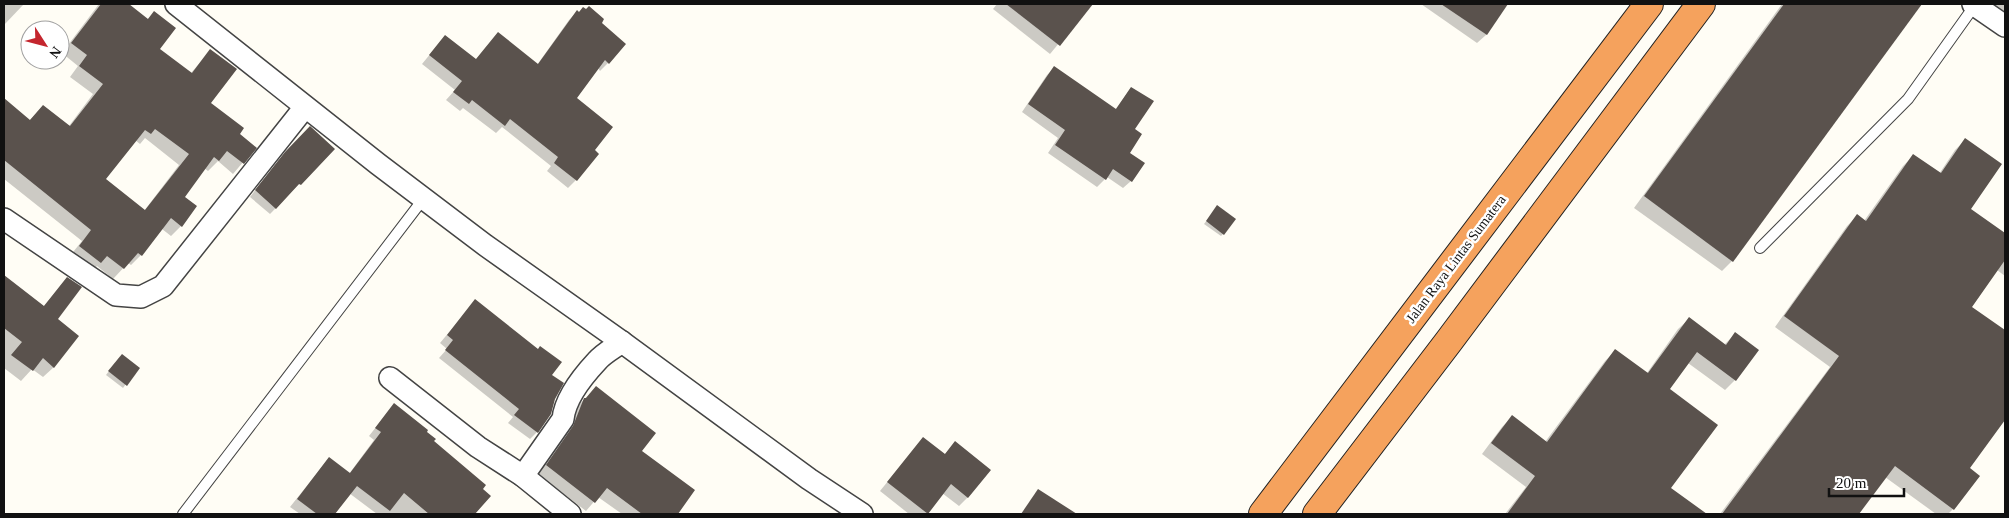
<svg xmlns="http://www.w3.org/2000/svg" width="2009" height="518" font-family="Georgia,serif">
<style>
.shadow{fill:#0003;fill-rule:evenodd}
.building{fill:#5a524d;fill-rule:evenodd}
.lines{fill:none;stroke-linecap:round;stroke-linejoin:round}
.lane-casing{stroke:#444;stroke-width:12}
.street-casing{stroke:#444;stroke-width:24}
.highway-casing{stroke:#222;stroke-width:30}
.lane{stroke:#fff;stroke-width:10}
.street{stroke:#fff;stroke-width:21}
.highway{stroke:#f5a25d;stroke-width:28}
.labels{text-anchor:middle;dominant-baseline:central;stroke-width:5;stroke-linejoin:round;paint-order:stroke}
.street-label{font-size:14px;fill:#111;stroke:#fff}
</style>
<rect width="100%" height="100%" fill="#fffdf5"/>
<!-- shadow -->
<g class="shadow">
<polygon points="4,4 24,4 4,25"/>
<path d="M99 4H127L147 20 154 12 158 49 191 73 210 51V104L238 134 255 148 233 174 218 161 208 171 204 168 183 197 181 226 171 236 162 229 141 255 131 265 128 263 113 279 97 266 90 273 69 257 82 241 4 179V114L12 106 29 121 43 106 69 126 93 94 70 77 78 66 62 53ZM145 138 179 165 144 211 104 179 135 140 140 144Z"/>
<polygon points="997,4 1084,4 1089,7 1050,54 993,9"/>
<polygon points="1421,4 1507,4 1486,35 1477,43"/>
<polygon points="1782,4 1916,4 1919,6 1732,261 1722,271 1634,208"/>
<polygon points="1974,4 2005,4 2005,23"/>
<polygon points="577,12 600,23 608,63 600,71 598,68 576,99 593,151 576,180 568,188 547,171 551,166 502,127 496,133 463,108 460,111 446,100 455,90 422,64 445,36 476,60 498,34 537,65 569,20"/>
<polygon points="1054,68 1115,110 1131,88 1128,153 1131,181 1123,188 1107,177 1097,187 1048,153 1058,138 1022,112 1047,75"/>
<polygon points="1965,140 1969,209 2005,235 2005,276 1997,270 1971,308 2005,332 2005,401 1995,415 1968,469 1953,509 1948,514 1936,514 1885,477 1857,514 1720,514 1830,367 1775,327 1847,226 1857,216 1864,221 1903,166 1913,156 1939,174 1955,150"/>
<polygon points="333,149 270,214 250,197 279,160"/>
<polygon points="1215,210 1223,234 1221,236 1204,224"/>
<polygon points="4,277 43,307 67,278 56,319 54,367 43,377 32,369 21,381 4,368"/>
<polygon points="475,301 550,375 537,432 530,439 508,423 513,417 439,358 447,349 440,343"/>
<polygon points="1689,319 1724,345 1735,334 1735,380 1725,390 1688,363 1668,389 1670,488 1705,514 1505,514 1526,487 1482,454 1502,427 1512,417 1545,442 1605,361 1616,350 1647,373 1678,329"/>
<polygon points="119,358 138,368 123,388 106,375"/>
<polygon points="596,387 640,451 693,490 676,514 622,514 598,497 586,511 538,474 565,436 576,408"/>
<polygon points="387,413 425,432 481,490 475,512 478,514 377,514 349,493 334,514 300,514 290,507 329,458 349,474 374,440 369,436"/>
<polygon points="923,438 944,455 955,443 968,497 959,506 942,493 925,514 909,514 880,491"/>
</g>
<!-- building -->
<g class="building">
<path d="M101 4H129L148 19 154 11 176 28 160 49 192 73 210 49 237 69 211 103 244 128 240 134 257 148 244 164 227 151 219 161 214 157 185 197 197 206 182 227 171 218 142 256 138 253 124 269 107 256 101 263 79 246 91 230 4 160V98L30 120 43 105 70 126 103 84 79 66 87 55 71 43ZM155 129 189 154 145 210 106 179 145 130 151 134Z"/>
<polygon points="1006,4 1093,4 1060,46"/>
<polygon points="1441,4 1508,4 1487,35"/>
<polygon points="1784,4 1922,4 1733,262 1644,196"/>
<polygon points="589,6 604,19 602,23 626,44 609,64 605,60 577,98 613,127 595,150 599,154 577,181 554,163 558,157 510,119 505,126 472,100 469,104 453,92 462,81 429,55 445,35 476,59 498,32 538,64 577,10 579,12 583,7 586,9"/>
<polygon points="1054,66 1116,109 1131,87 1154,101 1135,129 1142,134 1130,153 1145,163 1132,182 1113,169 1106,180 1055,145 1065,130 1028,104"/>
<polygon points="310,126 335,149 301,185 299,184 276,209 255,190 285,152"/>
<polygon points="1965,138 2002,164 1971,209 2005,233 2005,260 1972,307 2005,330 2005,420 1970,468 1980,476 1954,510 1895,466 1859,514 1722,514 1839,356 1784,316 1857,214 1866,221 1913,154 1941,173"/>
<polygon points="1217,205 1236,219 1224,235 1206,221"/>
<polygon points="4,275 44,306 67,277 82,287 58,319 79,336 54,368 43,358 33,371 11,355 22,342 4,328"/>
<polygon points="475,299 538,349 540,346 562,362 552,375 564,383 555,399 551,414 538,433 514,415 519,409 445,350 453,340 447,335"/>
<polygon points="1689,317 1726,345 1735,332 1759,350 1736,381 1697,352 1670,389 1718,425 1671,488 1707,514 1507,514 1535,476 1491,443 1512,415 1547,442 1615,349 1648,373"/>
<polygon points="122,354 140,368 127,386 108,371"/>
<polygon points="596,386 656,433 642,451 695,490 678,514 642,514 607,488 595,503 546,465 573,426 584,398 586,398"/>
<polygon points="394,403 428,430 427,432 436,439 434,441 486,485 483,489 491,496 475,514 429,514 404,493 390,511 357,486 335,514 317,514 297,499 329,457 350,473 381,432 375,428"/>
<polygon points="923,437 945,454 955,441 991,470 968,498 951,484 928,514 887,482"/>
<polygon points="1038,489 1077,514 1021,514"/>
</g>
<g class="lines">
<!-- lane casing -->
<g class="lane-casing">
<g id="lane">
<polyline points="1760,248 1908,99 1975,5"/>
<polyline points="183,514 424,198"/>
</g>
</g>
<!-- street casing -->
<g class="street-casing">
<g id="street">
<polyline points="176,4 378,164 485,245 622,342 809,479 862,514"/>
<polyline points="1973,4 2005,26"/>
<polyline points="4,219 116,295 141,297 163,286 305,107"/>
<polyline points="390,378 478,447 523,476 570,514"/>
<path d="M523 476 563 419C565 399 583 376 597 361 604 353 614 348 622 342"/>
</g>
</g>
<!-- highway casing -->
<g class="highway-casing">
<g id="highway">
<polyline points="1263,514 1649,4"/>
<polyline points="1317,514 1449,341 1701,4"/>
</g>
</g>
<!-- lane -->
<use href="#lane" class="lane"/>
<!-- street -->
<use href="#street" class="street"/>
<!-- highway -->
<use href="#highway" class="highway"/>
</g>
<g class="labels">
<!-- street labels -->
<g class="street-label">
<text transform="translate(1456 259) rotate(-53)">Jalan Raya Lintas Sumatera</text>
</g>
</g>
<!-- border -->
<rect width="2009" height="518" fill="none" stroke="#111111" stroke-width="10"/>
<!-- north arrow -->
<g transform="translate(45 45) rotate(126)"><circle r="24" fill="#ffffff" stroke="#a0a0a0"/>
<path d="M0-4L9 19L0 12L-9 19Z" fill="#c4262e"/>
<text y="-8" font-size="14" font-weight="bold" text-anchor="middle" fill="#111111">N</text>
</g>
<!-- scale -->
<path d="M1829 488v8h75v-8" fill="none" stroke="#111111" stroke-width="2.5"/>
<text x="1836" y="488" font-size="15" fill="#111111" stroke="#ffffff" stroke-width="4" paint-order="stroke">20 m</text>
</svg>
